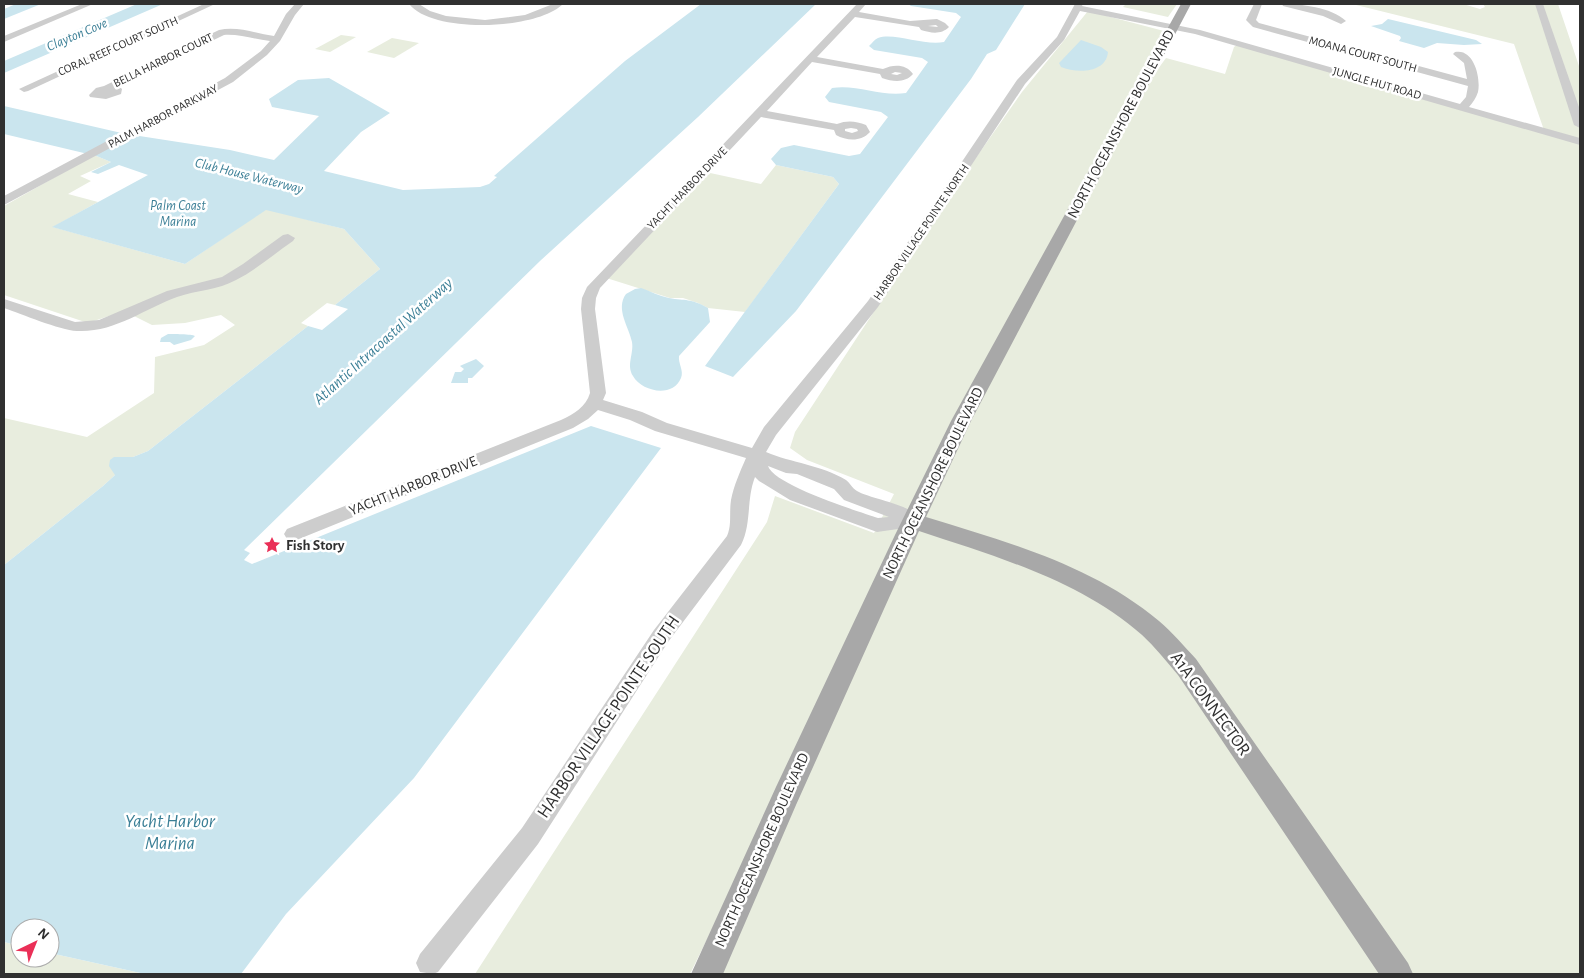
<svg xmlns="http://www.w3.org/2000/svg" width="1584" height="978" font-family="'Alegreya Sans',sans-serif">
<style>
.green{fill:#e8edde}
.water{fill:#cae5ee}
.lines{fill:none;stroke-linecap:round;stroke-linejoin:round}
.minor{fill:#cdcdcd;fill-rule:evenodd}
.major{fill:#a8a8a8;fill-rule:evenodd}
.labels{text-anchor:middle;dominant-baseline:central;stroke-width:5;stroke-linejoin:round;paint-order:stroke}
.far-street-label{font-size:12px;fill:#303030;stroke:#fff}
.far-water-label{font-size:14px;font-style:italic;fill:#3b7f96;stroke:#fff}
.street-label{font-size:15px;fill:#303030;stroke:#fff}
.poi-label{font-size:15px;font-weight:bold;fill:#303030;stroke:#fff;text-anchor:start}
.water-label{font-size:16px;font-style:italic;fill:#3b7f96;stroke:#fff}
.near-street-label{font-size:18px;fill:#303030;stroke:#fff}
.near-water-label{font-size:19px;font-style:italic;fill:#3b7f96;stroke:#fff}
</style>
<rect width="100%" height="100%" fill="#fff"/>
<!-- green -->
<g class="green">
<polygon points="1126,4 1177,4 1168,17 1123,7"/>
<polygon points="1352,4 1463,4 1480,9 1485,7 1483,4 1558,4 1580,69 1580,974 1408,974 1194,664 1156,625 922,518 976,405 1152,77 1166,58 1225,74 1234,47 1238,44 1545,133 1514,44"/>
<polygon points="1088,11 1164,31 1144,76 778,794 690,974 475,974 767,522 775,496 874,533 894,494 807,460 790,448 795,432 961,179 1022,92"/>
<polygon points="341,35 356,37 330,52 315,49"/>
<polygon points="392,38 419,43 394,58 367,52"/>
<polygon points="94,155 111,162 80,176 91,181 68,194 98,202 53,227 185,264 266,209 344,229 380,269 335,305 327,303 301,323 308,326 148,451 133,457 114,457 115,475 103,486 4,565 4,418 87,437 154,393 155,357 204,345 235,325 221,315 185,323 152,325 124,311 88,323 4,295 4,206"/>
<polygon points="776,165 833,177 839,184 745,312 708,308 698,303 683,298 670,298 600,276 701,171 761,184"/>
<polygon points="917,529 1028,565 1113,608 1180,670 1385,974 721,974 794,799"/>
<polygon points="4,942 20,946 20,958 50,958 50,953 145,974 4,974"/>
</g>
<!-- water -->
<g class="water">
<polygon points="16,4 41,4 4,19 4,9"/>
<polygon points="137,4 163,4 4,73 4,61"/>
<polygon points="701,4 816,4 698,117 540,261 244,550 250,553 244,560 252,564 591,426 661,448 414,778 286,914 241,974 145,974 50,953 50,928 20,928 20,946 4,942 4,565 103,486 115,475 109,466 110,460 114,457 133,457 148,451 308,326 322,330 348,309 335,305 380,269 344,229 266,210 185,264 52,227 148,175 119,165 98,174 91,172 111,162 94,155 133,135 230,150 274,160 319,116 272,107 269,99 298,80 329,78 390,113 361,132 324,171 403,190 480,187 489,184 497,177 494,176 625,61"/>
<path d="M908 4H1025L996 50 987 54 971 79 796 311 733 377 705 366 839 184 833 177 776 165 771 159 781 148 794 145 849 156 860 154 888 117 881 112 829 102 825 97 832 88C857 84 881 97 906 93L928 62 922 58 874 50 869 46C872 43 875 39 878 38 894 32 924 46 944 42L961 17 956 13 911 6Z"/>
<polygon points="1388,19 1476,40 1482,44 1464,45 1437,43 1424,48 1399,41 1401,38 1400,36 1371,26 1382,24"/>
<path d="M1081 40 1101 47 1108 52C1106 74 1076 73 1061 67L1059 63 1062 60Z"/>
<polygon points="4,106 126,134 88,154 4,134"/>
<path d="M641 288C650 291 659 296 669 298 686 301 690 298 708 308L710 322 679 356C678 363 684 371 681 378 673 398 642 392 633 376 626 365 634 354 632 342 629 327 615 309 626 294L635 289Z"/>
<path d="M168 334C172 334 192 334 195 336L191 340 174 345 170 342H160L161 338Z"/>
<polygon points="476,359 484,366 472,378 468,378 468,383 451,383 455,372 461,372 464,369 460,366 462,365"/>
</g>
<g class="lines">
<!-- minor -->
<g class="minor">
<polygon points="82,4 93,4 4,42 4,36"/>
<polygon points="204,4 215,4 28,91 24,92 19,89"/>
<path d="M295 4H304L295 15 280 41 267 55 233 82 4 205V196L225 78 261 51 270 41C254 39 239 34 224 35L119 86 122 89 121 94 106 99 90 97 89 95 96 88 104 86 219 30C237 26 255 33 274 36L286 14Z"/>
<path d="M409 4H419L430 11 446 16 485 20 525 15 553 4H563C537 30 433 34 409 4Z"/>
<path d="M857 4H866L859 12 910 21 937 19 945 23 949 27C941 35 931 33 921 30L919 27 855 17 817 57 883 69C894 64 906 64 913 74 905 83 894 82 882 78L880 74 812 62 767 111 837 124C847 120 856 121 866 125L870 132C861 142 847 141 836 135L834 130 761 117 600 288 596 298 595 309 606 393 603 400 642 412 667 423 752 448 764 427 868 301 1017 80 1057 37 1075 4H1083L1082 6 1200 30 1460 104 1466 97 1468 86 1253 27 1246 20 1254 4H1262L1256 20 1259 23 1467 79 1464 63 1453 54 1455 52C1474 48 1481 78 1478 92 1476 98 1473 102 1469 107L1580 138V145L1195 34 1080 11 1064 40 1025 84 878 307 776 435 766 452C792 463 821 465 846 480 850 483 852 488 857 491 873 500 913 504 922 521L919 526 877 532 790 500 759 481 755 477C746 500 752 523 741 545L668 642 538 844 438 972 433 974 420 972 416 963 420 954 522 828 654 630 727 536C732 525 729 513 731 500 734 485 740 472 746 458L655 431 630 420 598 410 588 419 573 428 299 539 293 541 287 539 284 534 287 529 561 420C574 414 586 407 590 393L581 309 582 298 587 287ZM936 25 938 27 928 26ZM895 72 902 73 897 75 891 74ZM851 128 857 129 858 131 852 133 845 131V129ZM768 466 786 473 797 474 834 489 844 500 889 517 878 518C857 511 774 485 768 466Z"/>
<path d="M1282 4C1301 4 1331 7 1346 21L1341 24 1323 16 1283 6Z"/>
<polygon points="1535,4 1543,4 1580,110 1580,128 1574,125"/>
<path d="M288 234 295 238 293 241C274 254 256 270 236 280 218 290 197 290 177 297 144 309 114 333 77 331 59 330 22 314 4 308V299L75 322 99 320 167 291 222 277 243 264 283 235Z"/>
</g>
<!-- major -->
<path class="major" d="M1181 4H1191L971 421 926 517C1007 542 1092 565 1159 621 1172 632 1184 646 1196 659L1408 963 1413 974H1379L1178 675C1166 661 1155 647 1142 635 1079 580 997 557 919 531L796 805 723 974H691L776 787 895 535 951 421Z"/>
</g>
<!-- icons -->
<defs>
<g id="sight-bare" transform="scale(1.35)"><path d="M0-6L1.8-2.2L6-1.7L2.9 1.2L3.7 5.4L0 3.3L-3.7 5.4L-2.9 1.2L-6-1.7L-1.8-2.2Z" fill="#ea2f57" stroke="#fff" stroke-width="2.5" paint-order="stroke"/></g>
</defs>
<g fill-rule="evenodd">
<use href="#sight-bare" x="272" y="545"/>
</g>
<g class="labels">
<!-- far-street labels -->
<g class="far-street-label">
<text transform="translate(118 46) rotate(-24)">CORAL REEF COURT SOUTH</text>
<text transform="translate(1363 54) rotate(15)">MOANA COURT SOUTH</text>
<text transform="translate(163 60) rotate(-26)">BELLA HARBOR COURT</text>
<text transform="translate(1377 83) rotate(16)">JUNGLE HUT ROAD</text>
<text transform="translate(163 116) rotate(-28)">PALM HARBOR PARKWAY</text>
<text transform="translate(687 188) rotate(-46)">YACHT HARBOR DRIVE</text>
<text transform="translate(921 232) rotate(-56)">HARBOR VILLAGE POINTE NORTH</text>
</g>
<!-- far-water labels -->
<g class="far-water-label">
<text transform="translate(77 35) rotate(-23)">Clayton Cove</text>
<text transform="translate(249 176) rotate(14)">Club House Waterway</text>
<text x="178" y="206">Palm Coast<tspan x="178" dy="16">Marina</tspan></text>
</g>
<!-- street labels -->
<g class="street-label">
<text transform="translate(1121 124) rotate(-62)">NORTH OCEANSHORE BOULEVARD</text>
<text transform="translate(933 483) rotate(-64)">NORTH OCEANSHORE BOULEVARD</text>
<text transform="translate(413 486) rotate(-22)">YACHT HARBOR DRIVE</text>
<text transform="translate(762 850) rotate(-66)">NORTH OCEANSHORE BOULEVARD</text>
</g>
<!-- poi labels -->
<g class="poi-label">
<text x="286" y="545">Fish Story</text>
</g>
<!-- water labels -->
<g class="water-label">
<text transform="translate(383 341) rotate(-42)">Atlantic Intracoastal Waterway</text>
</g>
<!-- near-street labels -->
<g class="near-street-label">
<text transform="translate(1210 704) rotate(54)">A1A CONNECTOR</text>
<text transform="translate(609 717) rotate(-56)">HARBOR VILLAGE POINTE SOUTH</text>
</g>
<!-- near-water labels -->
<g class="near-water-label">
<text x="170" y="821">Yacht Harbor<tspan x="170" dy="22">Marina</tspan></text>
</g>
</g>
<!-- border -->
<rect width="1584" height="978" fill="none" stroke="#303030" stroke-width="10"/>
<!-- north arrow -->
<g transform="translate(35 943) rotate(43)"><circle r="24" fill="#ffffff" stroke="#acacac"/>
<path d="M0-4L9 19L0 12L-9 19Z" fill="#ea2f57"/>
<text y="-8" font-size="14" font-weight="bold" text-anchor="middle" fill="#303030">N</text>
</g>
</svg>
